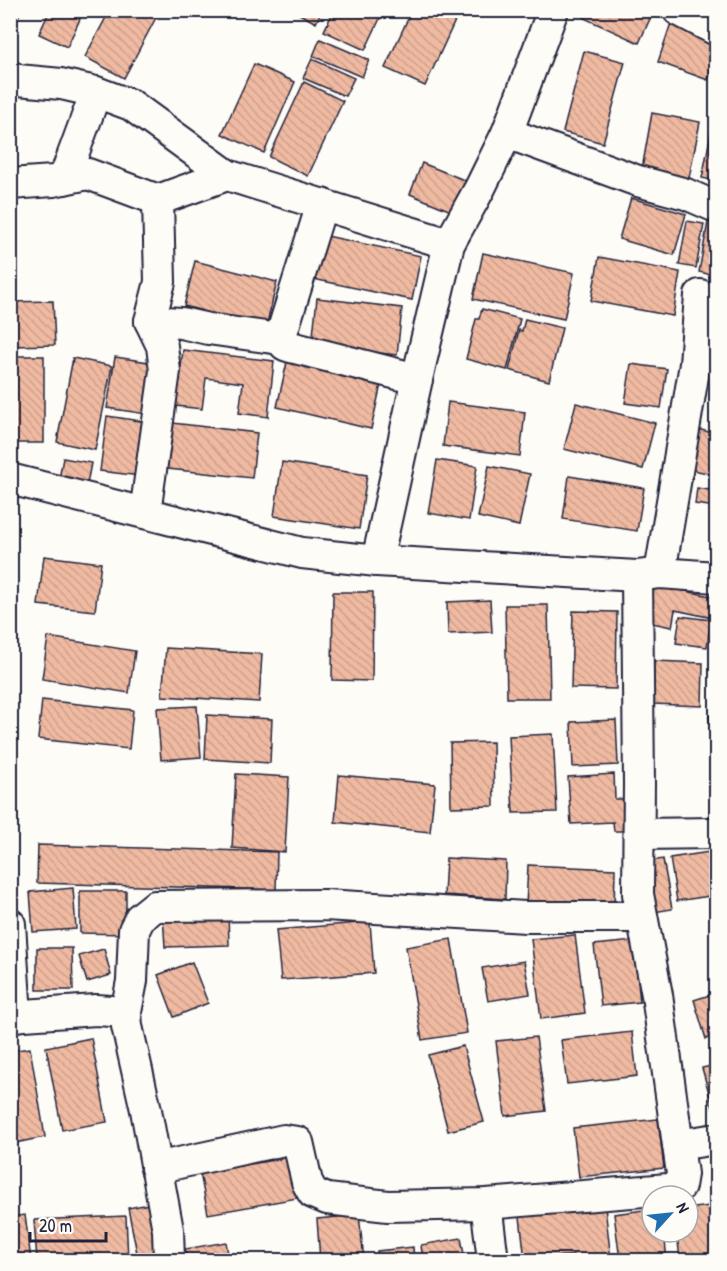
<svg xmlns="http://www.w3.org/2000/svg" width="727" height="1271" font-family="'Patrick Hand',sans-serif">
<style>
.building{fill:url(#building-back-hatch);stroke:#22223b;stroke-width:1.5}
.lines{fill:none;stroke-linecap:round;stroke-linejoin:round}
.street-casing{stroke:#22223b;stroke-width:34}
.street{stroke:#fdfcf7;stroke-width:30}
</style>
<defs>
<pattern id="building-back-hatch" width="6" height="6" patternUnits="userSpaceOnUse" patternTransform="scale(1.5)"><rect width="6" height="6" fill="#efbaa1"/><path d="M-1 5l2 2M0 0l6 6M5-1l2 2" fill="none" stroke="#cda08c"/></pattern>
</defs>
<rect width="100%" height="100%" fill="#fdfcf7"/>
<filter id="ink" filterUnits="userSpaceOnUse"><feTurbulence type="fractalNoise" baseFrequency=".0167" numOctaves="2"/><feDisplacementMap in="SourceGraphic" scale="12" xChannelSelector="R" yChannelSelector="G"/><feConvolveMatrix kernelMatrix="1 2 1 2 8 2 1 2 1" color-interpolation-filters="sRGB"/></filter>
<g filter="url(#ink)">
<!-- building -->
<g class="building">
<polygon points="10,10 21,10 10,38"/>
<polygon points="50,10 62,10 80,19 67,47 39,34"/>
<polygon points="110,10 160,10 124,78 85,57"/>
<polygon points="292,10 322,10 316,23"/>
<polygon points="334,10 384,10 365,50 324,31"/>
<polygon points="412,10 455,10 459,12 425,86 385,68"/>
<polygon points="588,10 654,10 639,43 584,18"/>
<polygon points="672,20 716,36 716,55 708,80 658,62"/>
<polygon points="320,39 369,60 362,77 313,56"/>
<polygon points="584,51 625,62 603,143 563,132"/>
<polygon points="312,59 354,78 345,96 303,78"/>
<polygon points="254,64 295,82 264,153 222,134"/>
<polygon points="304,82 343,101 308,176 269,157"/>
<polygon points="10,89 14,89 10,180"/>
<polygon points="652,113 700,122 689,178 642,169"/>
<polygon points="715,113 716,113 716,181 702,178"/>
<polygon points="422,163 469,182 456,213 410,194"/>
<polygon points="631,198 686,214 674,255 619,239"/>
<polygon points="687,221 704,224 696,268 679,265"/>
<polygon points="708,222 716,224 716,276 699,272"/>
<polygon points="322,235 421,256 412,300 313,279"/>
<polygon points="483,253 574,273 564,319 473,299"/>
<polygon points="599,257 680,272 673,316 591,301"/>
<polygon points="195,261 277,282 266,327 184,306"/>
<polygon points="317,298 402,308 397,355 312,345"/>
<polygon points="53,301 55,345 10,346 10,302"/>
<polygon points="482,309 520,319 507,370 466,359 476,319 479,319"/>
<polygon points="525,319 562,328 549,381 509,370 519,330 522,331"/>
<polygon points="183,350 274,361 268,417 239,413 243,383 206,378 202,409 176,406"/>
<rect x="10" y="356" width="34" height="87"/>
<polygon points="115,357 155,363 147,414 107,408"/>
<polygon points="73,358 112,366 95,450 57,442"/>
<polygon points="287,362 381,384 371,429 277,407"/>
<polygon points="631,364 667,369 661,408 625,403"/>
<polygon points="448,402 525,412 520,456 443,446"/>
<polygon points="576,403 655,423 643,469 564,449"/>
<polygon points="107,416 147,422 140,476 100,471"/>
<polygon points="164,422 257,433 252,478 159,468"/>
<polygon points="698,429 716,434 716,475 689,469"/>
<polygon points="63,458 91,463 87,484 59,479"/>
<polygon points="437,460 477,466 469,520 428,513"/>
<polygon points="282,462 367,475 359,529 274,516"/>
<polygon points="489,466 530,474 519,526 478,517"/>
<polygon points="569,476 644,488 637,531 563,519"/>
<polygon points="697,488 716,491 716,507 695,504"/>
<polygon points="44,556 101,563 95,611 38,605"/>
<polygon points="654,585 716,597 713,618 675,610 672,627 647,622"/>
<polygon points="333,592 373,592 372,681 332,680"/>
<polygon points="490,600 492,632 448,634 447,602"/>
<polygon points="505,605 548,605 550,698 507,698"/>
<polygon points="573,611 617,612 616,689 571,688"/>
<polygon points="680,616 711,620 707,647 676,643"/>
<polygon points="48,637 135,651 129,693 42,679"/>
<polygon points="166,648 262,654 259,702 162,696"/>
<polygon points="654,661 703,663 702,706 653,704"/>
<polygon points="42,700 133,710 129,749 38,739"/>
<polygon points="197,706 201,757 161,760 157,708"/>
<polygon points="207,715 272,719 270,763 205,759"/>
<polygon points="709,716 716,716 716,758 713,758"/>
<polygon points="616,720 618,765 573,767 571,722"/>
<polygon points="553,734 557,812 513,813 509,736"/>
<polygon points="493,742 494,806 451,807 450,743"/>
<polygon points="236,774 289,777 285,852 232,848"/>
<polygon points="614,774 615,799 625,799 626,831 614,831 613,822 571,824 568,777"/>
<polygon points="339,775 435,784 430,832 335,822"/>
<polygon points="38,845 277,852 276,890 37,883"/>
<polygon points="716,851 716,895 677,901 670,858"/>
<polygon points="446,858 506,861 505,899 444,895"/>
<polygon points="663,859 672,909 654,912 645,862"/>
<polygon points="528,865 615,869 614,910 526,906"/>
<polygon points="73,888 76,929 33,932 30,892"/>
<polygon points="80,891 126,891 126,934 80,933"/>
<polygon points="228,913 229,945 165,947 163,915"/>
<polygon points="370,922 374,973 281,980 276,930"/>
<polygon points="575,935 585,1013 541,1019 531,939"/>
<polygon points="451,939 467,1033 422,1040 406,947"/>
<polygon points="634,941 640,1002 601,1006 594,945"/>
<polygon points="37,948 72,948 73,990 37,990"/>
<polygon points="104,949 111,975 87,982 79,956"/>
<polygon points="524,961 530,994 488,1001 482,968"/>
<polygon points="192,962 208,1003 174,1017 158,975"/>
<polygon points="716,993 716,1036 706,1039 694,1000"/>
<polygon points="632,1032 637,1076 567,1084 561,1040"/>
<polygon points="536,1037 546,1111 505,1116 496,1041"/>
<polygon points="91,1038 107,1122 62,1130 46,1047"/>
<polygon points="463,1046 484,1122 448,1131 428,1055"/>
<polygon points="30,1048 45,1137 10,1144 10,1051"/>
<polygon points="716,1065 716,1110 714,1111 702,1068"/>
<polygon points="658,1119 664,1168 579,1177 573,1128"/>
<polygon points="296,1156 303,1197 208,1214 200,1173"/>
<polygon points="154,1203 163,1253 138,1258 128,1208"/>
<polygon points="716,1205 716,1260 680,1260 677,1232 688,1232 688,1209"/>
<polygon points="605,1207 611,1260 573,1260 573,1255 525,1260 520,1217"/>
<polygon points="652,1209 652,1232 664,1232 667,1260 620,1260 614,1214"/>
<polygon points="25,1215 31,1260 10,1260 10,1217"/>
<polygon points="359,1215 364,1260 320,1260 317,1219"/>
<polygon points="126,1216 128,1260 37,1260 34,1220"/>
<polygon points="461,1238 465,1260 423,1260 421,1245"/>
<polygon points="226,1242 229,1260 187,1260 185,1249"/>
<polygon points="413,1247 414,1260 378,1260 377,1251"/>
</g>
<g class="lines">
<!-- street casing -->
<g class="street-casing">
<g id="street">
<polyline points="678,10 716,30"/>
<polyline points="10,76 18,80 61,84 96,92 131,105 227,175"/>
<polyline points="507,133 638,181 686,194 716,207"/>
<polyline points="64,179 96,92"/>
<polyline points="10,184 53,181 88,174 158,200 227,175 449,244"/>
<polyline points="150,321 181,323 208,329 280,339 285,345 291,347 417,379"/>
<polyline points="280,339 322,204"/>
<polyline points="10,479 302,553 377,561 637,576 660,573 716,577"/>
<polyline points="145,513 165,371 162,346 150,321 160,282 158,200"/>
<polyline points="377,561 417,379 449,244 480,188 507,133 553,10"/>
<polyline points="660,573 695,364 700,295"/>
<polyline points="639,834 716,833"/>
<polyline points="10,924 16,1016"/>
<polyline points="10,1016 96,1010 126,1012"/>
<polyline points="678,1145 716,1139"/>
<polyline points="156,1168 284,1140 298,1142 307,1182 313,1193 327,1199 388,1206 486,1204 668,1189 680,1186 682,1174 657,995 638,894 639,784 637,576"/>
<polyline points="486,1204 493,1260"/>
<polyline points="169,1260 168,1230 146,1110 127,1026 126,1012 132,981 134,930 140,918 155,906 325,905 526,917 642,917"/>
</g>
</g>
<!-- street -->
<use href="#street" class="street"/>
</g>
</g>
<!-- margin -->
<rect width="727" height="1271" fill="none" stroke="#fdfcf7" stroke-width="36"/>
<rect x="18" y="18" width="691" height="1235" fill="none" stroke="#22223b" stroke-width="2" filter="url(#ink)"/>
<!-- north arrow -->
<g transform="translate(670 1214) rotate(63)"><circle r="28" fill="#fdfcf7" stroke="#a5a5ac" stroke-width="1.5"/>
<path d="M0-4.5L10 22L0 15L-10 22Z" fill="#1f6fb2"/>
<text y="-9" font-size="16" font-weight="bold" text-anchor="middle" fill="#22223b">N</text>
</g>
<!-- scale -->
<path d="M30 1232v9h76v-9" fill="none" stroke="#22223b" stroke-width="3"/>
<text x="39" y="1232" font-size="18" fill="#22223b" stroke="#fdfcf7" stroke-width="4.5" paint-order="stroke">20 m</text>
</svg>
